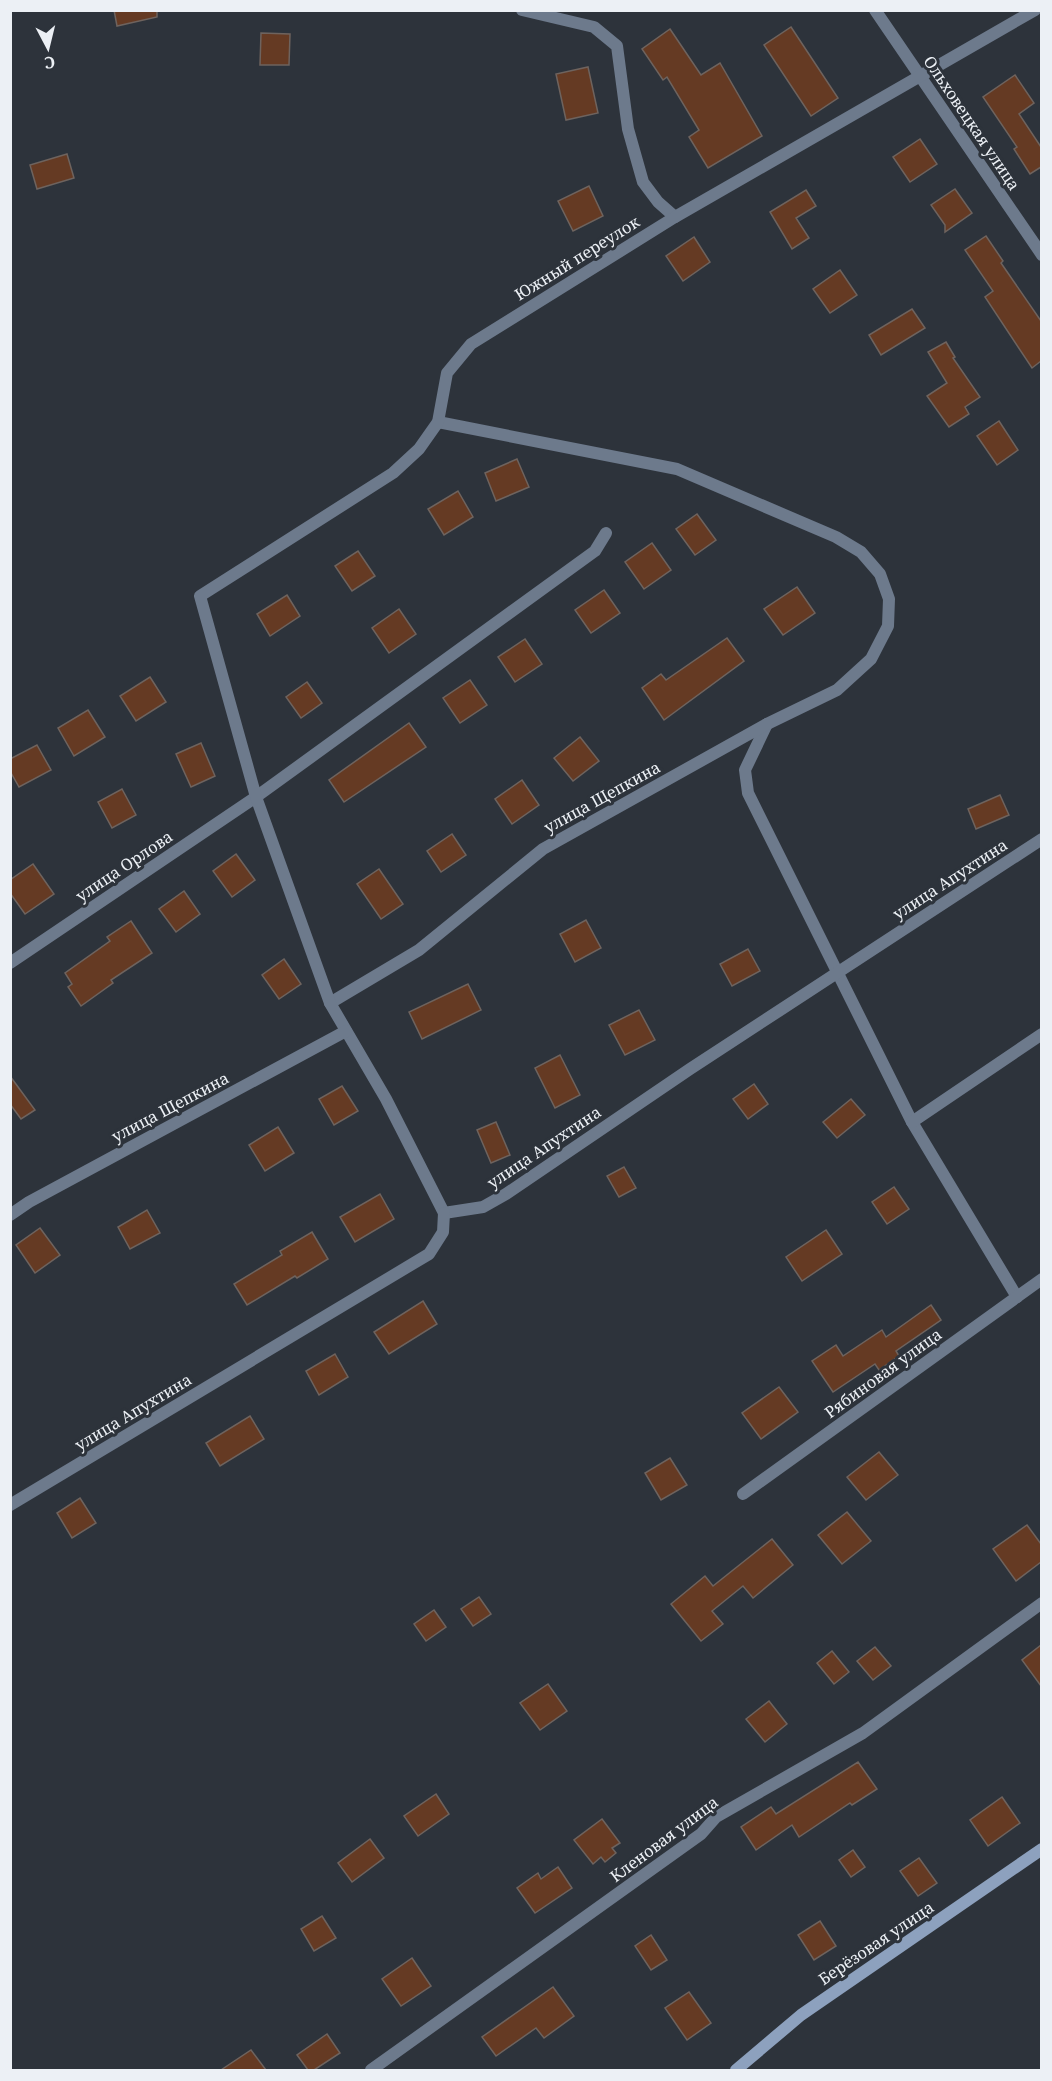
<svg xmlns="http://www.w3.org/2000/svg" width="1052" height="2081" font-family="'Noto Serif',serif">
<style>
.building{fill:#653a23;stroke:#6e635e;stroke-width:1.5}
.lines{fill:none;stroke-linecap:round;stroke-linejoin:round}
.minor{stroke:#6d7a8c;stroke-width:12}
.secondary{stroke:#8da1be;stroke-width:12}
.labels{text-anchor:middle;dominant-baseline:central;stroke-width:6;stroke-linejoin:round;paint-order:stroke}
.street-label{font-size:16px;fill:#ecf0f5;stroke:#2d333b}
</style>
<rect width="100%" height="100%" fill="#2d333b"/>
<!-- building -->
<g class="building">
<polygon points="114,10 157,10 157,17 117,26"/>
<polygon points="791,27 838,98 811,116 764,45"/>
<polygon points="670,29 701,75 720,63 762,136 708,168 689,137 699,130 667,77 663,80 642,49"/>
<polygon points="261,33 290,34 289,65 260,65"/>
<polygon points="588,67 598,113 566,120 556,74"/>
<polygon points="1015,75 1034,103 1019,114 1041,147 1041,167 1030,174 1014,149 1017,147 983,97"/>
<polygon points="920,139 937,164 910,182 893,157"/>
<polygon points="67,154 74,178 37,189 30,165"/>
<polygon points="589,186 603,216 573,231 558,201"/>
<polygon points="955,189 972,213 945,232 945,225 931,205"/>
<polygon points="806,190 816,206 796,218 809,238 792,249 770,212"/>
<polygon points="986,236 1003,261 1001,263 1041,321 1041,361 1032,368 985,297 993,291 965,250"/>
<polygon points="694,237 710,262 683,281 666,256"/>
<polygon points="840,270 857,295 830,313 813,289"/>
<polygon points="912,309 925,328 881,355 869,335"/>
<polygon points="946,342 955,357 953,358 980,397 965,407 969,414 949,427 927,396 947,383 928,352"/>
<polygon points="999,421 1018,450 997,465 977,436"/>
<polygon points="517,459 529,487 496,501 485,473"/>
<polygon points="458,491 473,517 444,535 428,509"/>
<polygon points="697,514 716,540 695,555 676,529"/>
<polygon points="652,543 671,570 644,589 625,562"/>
<polygon points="358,551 375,576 352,591 335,566"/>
<polygon points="797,587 815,613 783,635 764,609"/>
<polygon points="604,590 620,613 591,633 575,610"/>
<polygon points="287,595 300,616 270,636 257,614"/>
<polygon points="399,609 416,634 389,653 372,628"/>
<polygon points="727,638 744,661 664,720 642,688 661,674 666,680"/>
<polygon points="525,639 542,664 515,682 498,657"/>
<polygon points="150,677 166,702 136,721 120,696"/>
<polygon points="470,680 487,705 460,723 443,698"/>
<polygon points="307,682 322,703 301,718 286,697"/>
<polygon points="88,710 105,737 74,756 58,728"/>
<polygon points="409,723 426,747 344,802 329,780"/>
<polygon points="580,737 599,761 573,781 554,758"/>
<polygon points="201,743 215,776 191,787 176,754"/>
<polygon points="37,745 51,770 19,787 10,771 10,759"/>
<polygon points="522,780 539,805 512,824 495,799"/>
<polygon points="122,789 136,815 112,828 98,802"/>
<polygon points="1000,795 1009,815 976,829 968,809"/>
<polygon points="452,834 466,855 441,872 427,851"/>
<polygon points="236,854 255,880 232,897 213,871"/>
<polygon points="33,864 54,894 25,914 10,893 10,880"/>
<polygon points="379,869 403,904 381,919 357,884"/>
<polygon points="184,891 200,914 176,932 159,909"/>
<polygon points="586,920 601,948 575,962 560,934"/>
<polygon points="131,921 152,953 111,980 113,983 81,1006 68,987 72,984 65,973 110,941 107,937"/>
<polygon points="748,949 760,971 732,986 720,964"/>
<polygon points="284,959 301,984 279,999 262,975"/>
<polygon points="468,984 481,1010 422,1039 409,1012"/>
<polygon points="639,1010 655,1040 625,1055 609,1025"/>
<polygon points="560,1055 580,1095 555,1108 535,1068"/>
<polygon points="10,1076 35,1110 21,1119 10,1104"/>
<polygon points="754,1084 768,1104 748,1119 733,1099"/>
<polygon points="342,1086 358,1111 334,1125 319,1099"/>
<polygon points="851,1099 865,1115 837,1138 823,1122"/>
<polygon points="496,1122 510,1155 491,1163 477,1130"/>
<polygon points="278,1127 294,1153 265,1171 249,1145"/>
<polygon points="624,1167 636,1188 619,1197 607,1176"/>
<polygon points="894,1187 909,1209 887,1224 872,1202"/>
<polygon points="380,1194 394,1219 355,1242 340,1217"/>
<polygon points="147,1210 160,1233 130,1249 118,1227"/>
<polygon points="40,1228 60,1255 35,1273 16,1245"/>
<polygon points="826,1230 842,1254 802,1281 786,1257"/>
<polygon points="312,1232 328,1259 297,1278 295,1276 247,1305 234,1284 282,1255 280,1251"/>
<polygon points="423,1301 437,1324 389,1354 374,1332"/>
<polygon points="931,1305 941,1320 896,1351 899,1356 879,1370 875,1364 833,1392 812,1361 836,1345 843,1356 882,1330 886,1337"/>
<polygon points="335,1354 348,1377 319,1395 306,1371"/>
<polygon points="779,1387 798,1412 761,1439 742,1413"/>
<polygon points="250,1416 264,1439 220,1466 206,1443"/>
<polygon points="879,1452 898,1475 866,1500 847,1477"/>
<polygon points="670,1458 687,1485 661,1500 645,1473"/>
<polygon points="80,1498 96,1523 72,1538 57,1513"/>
<polygon points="847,1512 871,1541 842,1564 818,1535"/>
<polygon points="1027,1525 1041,1544 1041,1562 1016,1581 993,1549"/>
<polygon points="772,1539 793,1565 753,1598 743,1586 712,1611 723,1624 701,1641 671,1604 705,1576 713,1586"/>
<polygon points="479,1597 491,1614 473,1626 461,1609"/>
<polygon points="434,1610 446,1627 426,1641 414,1624"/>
<polygon points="1041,1645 1041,1686 1022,1660"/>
<polygon points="875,1647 891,1666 873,1680 857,1661"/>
<polygon points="832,1651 849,1672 834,1684 817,1663"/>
<polygon points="548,1684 567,1711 540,1730 520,1703"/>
<polygon points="769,1701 787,1724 765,1742 746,1719"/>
<polygon points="858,1762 877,1789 852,1805 850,1803 799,1837 792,1825 756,1850 741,1827 771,1807 776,1814"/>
<polygon points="436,1794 449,1814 418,1836 404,1816"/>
<polygon points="1002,1797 1020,1823 988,1846 970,1820"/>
<polygon points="602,1819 620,1843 612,1848 616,1853 605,1862 601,1857 593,1864 574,1840"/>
<polygon points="370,1839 384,1858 352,1882 338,1863"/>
<polygon points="853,1850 865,1867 851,1877 839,1860"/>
<polygon points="919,1858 937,1883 918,1896 900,1871"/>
<polygon points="558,1867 572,1888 535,1913 517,1888 538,1873 541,1879"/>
<polygon points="322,1916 336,1938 314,1951 301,1929"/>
<polygon points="820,1921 836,1946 814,1960 798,1935"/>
<polygon points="651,1935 667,1960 651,1970 635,1946"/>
<polygon points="412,1958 431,1986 401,2006 382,1979"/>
<polygon points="553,1987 574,2016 544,2038 536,2028 496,2056 482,2037"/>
<polygon points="689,1992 711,2023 687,2040 665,2008"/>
<polygon points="327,2034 340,2053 314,2070 308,2070 297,2055"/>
<polygon points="251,2050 266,2070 221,2070"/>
</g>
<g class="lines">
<!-- minor -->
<g class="minor">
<polyline points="522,10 594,27 617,46 628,129 643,182 658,202 675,217"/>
<polyline points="875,10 1042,255"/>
<polyline points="767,724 745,770 748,793 912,1122 1017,1297"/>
<polyline points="10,963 256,797 595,551 606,533"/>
<polyline points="330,1003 419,950 543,849 767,724 837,690 871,659 888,626 889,599 880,574 861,552 836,537 677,469 438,422"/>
<polyline points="912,1122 1042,1034"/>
<polyline points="444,1213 386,1099 330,1003 256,797 200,596 393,473 419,449 438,422 447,373 471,344 675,217 1035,10"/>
<polyline points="444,1213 483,1207 506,1194 690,1069 1042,839"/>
<polyline points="10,1215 29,1202 346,1031"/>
<polyline points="743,1494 1042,1279"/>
<polyline points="10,1505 429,1254 443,1232 444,1213"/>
<polyline points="371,2070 701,1834 716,1817 863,1733 1042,1603"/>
</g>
<!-- secondary -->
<polyline class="secondary" points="736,2070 801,2015 1042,1849"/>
</g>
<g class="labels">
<!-- street labels -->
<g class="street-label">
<text transform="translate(972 123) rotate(56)">Ольховецкая улица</text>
<text transform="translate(577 258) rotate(-32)">Южный переулок</text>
<text transform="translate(602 797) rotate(-29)">улица Щепкина</text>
<text transform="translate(124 866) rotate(-34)">улица Орлова</text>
<text transform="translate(950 879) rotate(-33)">улица Апухтина</text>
<text transform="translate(170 1107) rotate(-28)">улица Щепкина</text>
<text transform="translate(544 1147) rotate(-34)">улица Апухтина</text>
<text transform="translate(883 1373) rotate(-36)">Рябиновая улица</text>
<text transform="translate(133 1412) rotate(-31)">улица Апухтина</text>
<text transform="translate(664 1839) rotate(-37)">Кленовая улица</text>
<text transform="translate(876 1943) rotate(-34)">Берёзовая улица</text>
</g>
</g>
<!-- border -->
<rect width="1052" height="2081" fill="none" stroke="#ecf0f5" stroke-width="24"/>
<!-- north arrow -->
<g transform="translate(48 48) rotate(173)" stroke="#2d333b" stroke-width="4.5" paint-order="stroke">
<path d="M0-4.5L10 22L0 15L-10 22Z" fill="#ecf0f5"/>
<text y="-9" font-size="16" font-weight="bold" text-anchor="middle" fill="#ecf0f5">С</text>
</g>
</svg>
